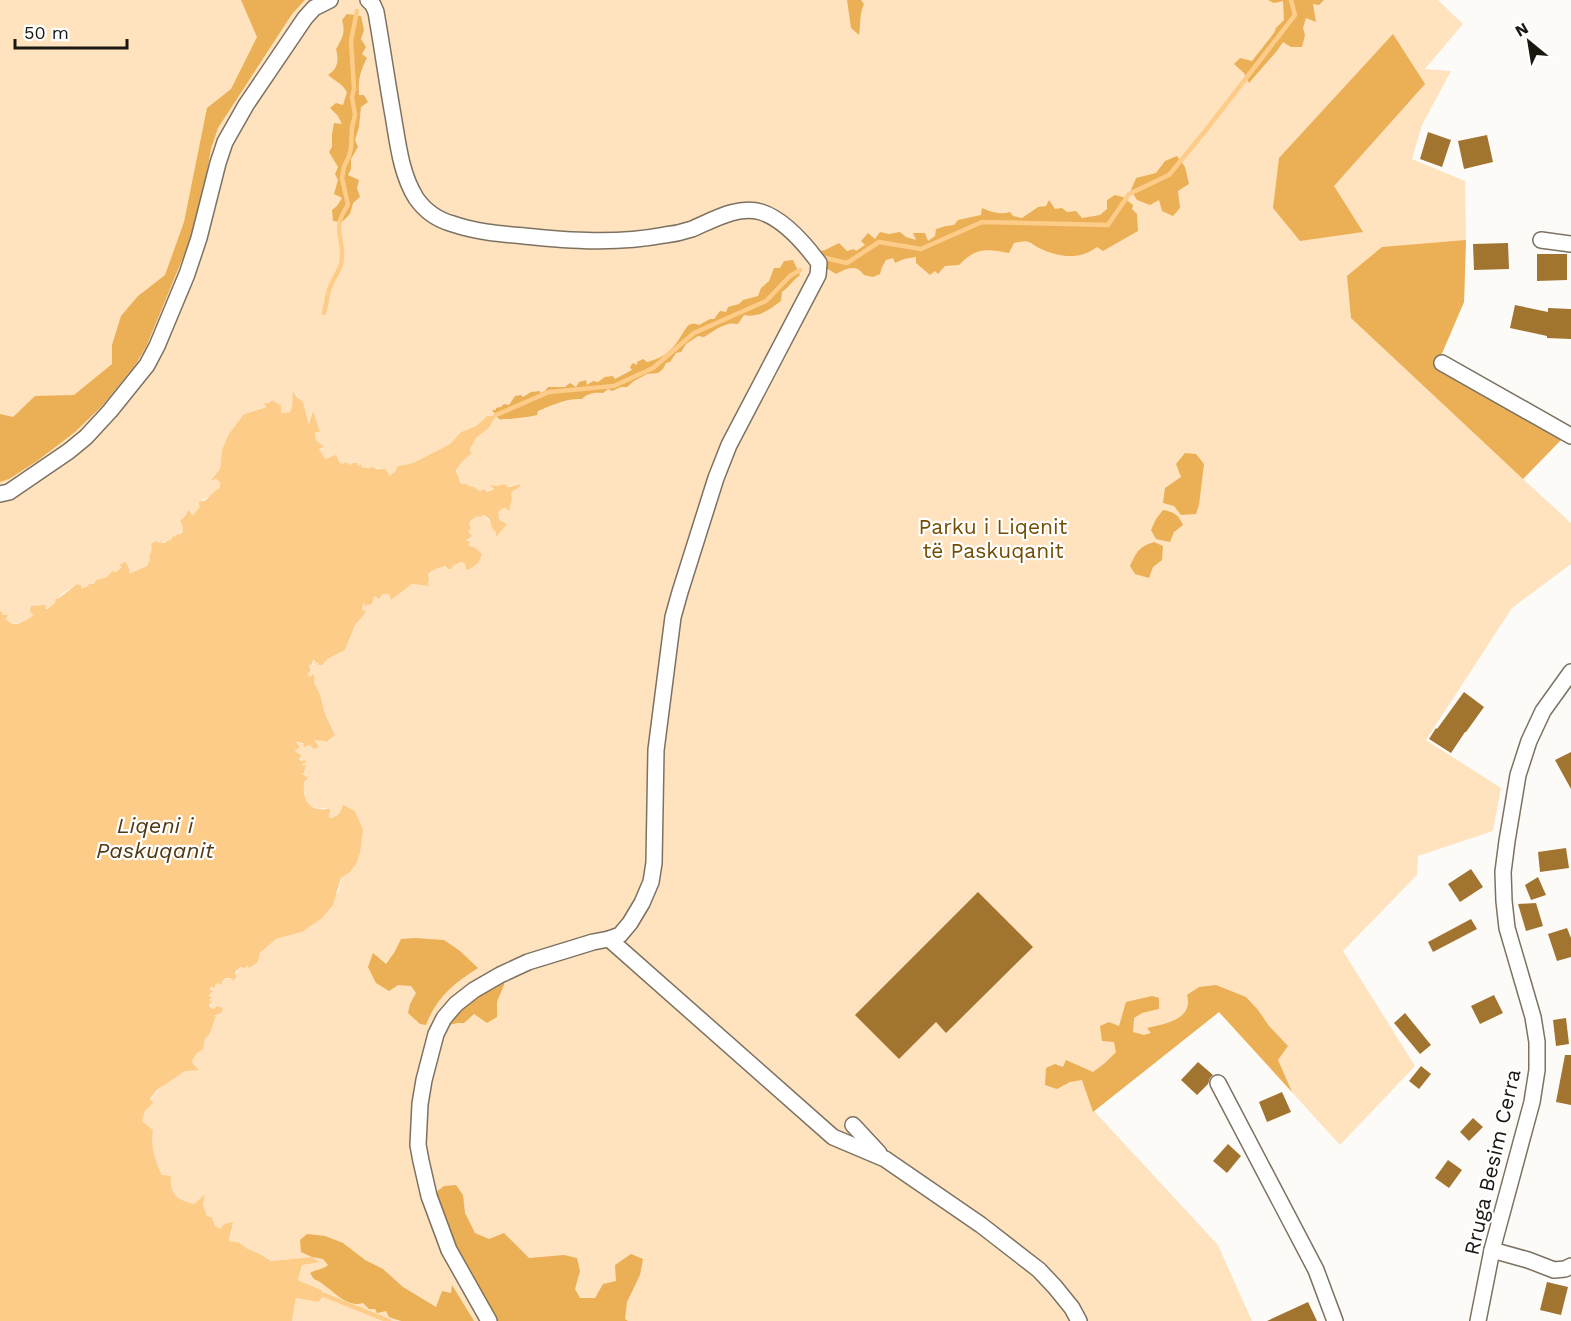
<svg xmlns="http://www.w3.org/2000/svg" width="1571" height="1321" font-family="'Work Sans',sans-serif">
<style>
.green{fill:#fee3be}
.forest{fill:#ebaf56}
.water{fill:#fdcc89}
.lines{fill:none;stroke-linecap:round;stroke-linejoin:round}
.stream{stroke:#fdcc89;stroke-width:4.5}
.building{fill:#a17430}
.minor-casing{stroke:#7d7262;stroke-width:18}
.minor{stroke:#fff;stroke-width:15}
.labels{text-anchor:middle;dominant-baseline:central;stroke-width:4.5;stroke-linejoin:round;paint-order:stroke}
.park-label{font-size:21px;fill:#734d03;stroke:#fff}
.street-label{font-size:21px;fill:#1b1711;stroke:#fff}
.water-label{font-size:22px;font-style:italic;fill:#513914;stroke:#fff}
</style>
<rect width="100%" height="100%" fill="#fdfbf7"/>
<!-- green -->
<path class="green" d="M0 0H1438L1463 24 1425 69 1451 71 1422 125 1412 159 1465 181 1466 240 1464 302 1437 365 1561 440 1523 479 1571 523V564L1512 608 1426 740 1501 788 1493 831 1418 856 1417 875 1343 951 1415 1066 1340 1145 1219 1012 1094 1111 1218 1245 1252 1321H292L296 1298 318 1302 321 1290 298 1280 302 1265 319 1261 312 1257 271 1261 258 1253 248 1249 238 1242 229 1241 232 1231 220 1230 215 1226 212 1217 207 1216 203 1205 204 1195 194 1204 183 1201 174 1194 170 1184 162 1175 153 1157 151 1139 153 1130 142 1121C150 1089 168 1082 194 1065L192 1061C201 1046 210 1034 216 1018L213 1016 216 1014 214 1009 211 1008 209 995 212 991 210 990C214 984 225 977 233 978 237 971 241 963 251 968L258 962 260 953 276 939 302 932 339 891 341 878 349 873 340 813 336 817 328 818 326 808C300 812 307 790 301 774L304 773 306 766H303L301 763 302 761 299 758 301 756 295 751 300 746 295 742 310 745 313 749 318 747V745L313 739 324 741 335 734C332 728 329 722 326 716 322 705 321 693 314 683L315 678 313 675 310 677 306 674 310 672V668L308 667 310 664 313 665V660H315L318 662 345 650 355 625 365 612 362 609 364 602 366 606 372 600 374 596 379 599 383 594H389L392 599 412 584 429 586 428 582V574L438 567 453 566 460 562 465 564 468 570C468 562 465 542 467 536 468 532 468 526 470 522 479 507 490 518 493 530L505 523C500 520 497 519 498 513L501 509 506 508 511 493 519 484C511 486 503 487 495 488 492 489 489 491 486 492 485 492 466 486 463 485L458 478V472L456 470 462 462 472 453 470 451 476 438 489 428 495 415 487 416 476 426 461 432 450 444 413 463 398 466 390 477 384 469 361 467V464C351 469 339 462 330 457L325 459 318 449 323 448 316 440 315 432 320 431 312 413 310 425 303 403 294 392 292 407 291 412 281 413V405L272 400 265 404 267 406 244 414 222 450 220 469 212 479H216L221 482 220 489C214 492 209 499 202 500L201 507 193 515C186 513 184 517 180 522 187 532 181 529 178 537H175L167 544 163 542 151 544 153 550 149 556 150 559 147 566 129 573 124 563 120 565 123 567 116 572 112 571 107 577 96 580 94 584H89L87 587 81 589V585L77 584 62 594 51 607 32 612 33 615 28 621 13 624 6 619 5 615H2L0 610Z"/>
<!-- forest -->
<g class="forest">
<polygon points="241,0 305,0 292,14 218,128 211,149 203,193 189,243 146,347 136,364 102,406 75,432 37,461 9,479 0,482 0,414 13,417 35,396 74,395 112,364 112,345 121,316 138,296 165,275 184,222 207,108 231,89 257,37"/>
<path d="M847 0H861L864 4C859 15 861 23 859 35L851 28Z"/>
<polygon points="1268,0 1324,0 1319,5 1313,4 1316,22 1306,18 1303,28 1305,35 1302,47 1291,47 1283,42 1276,52 1249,83 1244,73 1234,64 1240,58 1252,61 1274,33 1276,28 1284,20 1283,1 1274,3"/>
<path d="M347 14 361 16 364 30 361 39 366 47 362 54 367 58C360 71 358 80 359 95H364L368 102 361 107 359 127 355 140 358 147 351 159V169L348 175 359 180 357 188 360 197 353 203 350 214 342 222 333 221 332 210 337 206 342 198 334 194 338 180 335 174 338 167 329 152 332 147V134L334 123 342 124 338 116 330 108 336 103 343 105 347 92C342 83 335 81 328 75 338 69 339 60 336 49 342 39 346 32 342 20Z"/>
<polygon points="1393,34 1425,84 1334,186 1363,232 1300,241 1273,208 1279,158"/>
<polygon points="1177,156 1185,167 1189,184 1178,191 1180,208 1173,216 1162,211 1159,200 1150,205 1137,200 1131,190 1136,178 1156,173 1165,161"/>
<path d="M1115 195 1123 197 1133 205 1132 209 1137 214 1138 231 1103 251 1097 247C1079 261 1057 257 1037 247 1034 245 1032 243 1029 242 1025 240 1019 242 1014 243L1009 253C987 249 976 247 959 265L945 266 938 274 935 271 930 275 916 263V257L904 259 895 263 893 258 886 260 882 267 880 274 873 277 864 275C856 264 847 268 836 274L828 269 823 272 817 252 825 250 839 243 847 251 854 249 856 251 865 245 861 241 868 233 875 239 880 232 889 234 900 232 906 237 916 240 913 233H925L928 241 935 236 936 229 946 226 954 225 958 220 981 215 982 208C991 212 1000 215 1010 212L1013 216 1022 218 1038 207 1046 206 1049 200 1055 209 1062 208 1067 212 1076 211 1082 218 1100 215 1107 209V200Z"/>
<polygon points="1466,240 1464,302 1437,365 1561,440 1523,479 1351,318 1347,276 1382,247"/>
<path d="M793 260 800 275C793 280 789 287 782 292L781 301C769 310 759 318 744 315L738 324C725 321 714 331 704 337L698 336 686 344 681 352 676 353 670 362 666 363 663 369 658 373 647 374 634 381 627 387H621L612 391 608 389 603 393C596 392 587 393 582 399 567 398 552 405 538 411L537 415C529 417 505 420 499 419L492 410H496V408L501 407 504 404 509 405 515 396 521 395 523 397 531 392 540 391V393L545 391 548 387H565L570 383 576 387 579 382 586 380 587 385 593 381 598 382 605 377 613 376 615 379 632 370 630 367 633 363 637 365V362L643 359 647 362C654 360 664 357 669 351 674 347 678 341 681 336 687 328 687 321 699 325L710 319H714L720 311 726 312 728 307 739 304 743 300 758 296 761 288 769 281 774 268H780L784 261Z"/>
<polygon points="1185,453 1196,454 1204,464 1199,505 1196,514 1181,515 1174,506 1163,503 1165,488 1181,477 1176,464"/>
<path d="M1163 510C1174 512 1178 514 1183 525L1174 532 1170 542 1156 539 1151 530 1156 519Z"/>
<path d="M1154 542 1163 546 1162 560 1153 567 1149 578 1135 574 1130 566C1137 551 1139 547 1154 542Z"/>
<path d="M415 938 444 940 460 951 478 968C454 983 436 998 426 1025L420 1024 408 1013 410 1004 416 993 411 986 398 985 389 991 376 983 368 967 373 953 386 964 394 953 401 939Z"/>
<polygon points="504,977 504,985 497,1002 497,1017 487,1023 474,1014 464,1023 457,1023 446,1026 458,1007"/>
<path d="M1216 985 1246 997 1258 1010 1269 1026 1288 1046 1278 1060 1292 1092 1219 1012 1093 1112 1082 1080 1070 1082 1057 1089 1045 1085 1046 1068 1055 1064 1063 1067 1066 1060 1093 1072 1105 1063 1116 1052 1114 1042 1102 1041 1100 1026 1109 1022 1119 1026 1126 1002 1152 996 1159 998V1009L1142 1013 1134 1018 1133 1032 1144 1035 1151 1033 1147 1028C1165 1024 1194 1019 1187 995L1199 987Z"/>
<path d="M456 1185 463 1195 465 1213 475 1233 489 1239 504 1233 529 1258 564 1255 577 1258 580 1271 575 1289 580 1298H595L603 1284 616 1281 615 1265 631 1254 643 1259 640 1275 627 1302 625 1319 628 1321H496C472 1280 443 1240 436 1192L444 1186Z"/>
<path d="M307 1234 325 1236 343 1243 365 1260 383 1269 403 1287 436 1307 442 1291 451 1293 452 1285 474 1321H401L389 1317 386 1311 377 1313 375 1309H369L363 1303C344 1309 330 1285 314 1279L310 1273C316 1269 323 1270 328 1265L323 1259 312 1257 301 1252 300 1240Z"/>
</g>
<!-- water -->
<path class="water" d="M293 390 296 396 303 402 309 424 313 411 320 432H315L316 440 324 447 319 449 325 459 336 455 339 462 344 464 345 462 351 465 353 463H357L358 466 361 463V467L368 468 373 467 376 469H385L390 476 394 472 398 466 413 463 450 444 461 432 476 426 487 416 496 415 489 428 476 438 470 450 472 453 462 462 456 470 460 482 463 484H467L468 486 474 487 480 491 484 489 487 492 494 489 490 485 497 486 504 484 509 487 520 484 519 488 514 490 511 493 512 499 509 511 506 508 501 509 498 513 499 516 498 517 500 520 507 524 496 537V532L493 530 489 519 484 515 480 517 477 516 471 520 469 525 471 528 468 531 472 536 466 540 470 542 468 546 474 547 482 554 478 563 468 570 466 569 465 564 461 562 453 566 451 569H448L446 566 435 569V571L433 570 428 574 429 580 428 582 429 586 412 584 391 600 389 594H383L379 599 374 596 372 604H370V605H367L365 607 364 602 362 609 366 612 355 625 345 650 327 659 322 665H318V662L315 663V660H313L312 665 310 664 309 667 310 668V672L307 674 310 677 313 674 315 678 314 683C321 692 322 705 326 716 329 722 332 728 335 735L326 742 324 741 314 740 318 745V748L313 749 310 745 304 747 303 743 296 742 300 747 295 751 302 756 299 758 300 760 302 761 305 760 306 763 302 764 303 766 306 765 304 773 302 774 308 778 304 782C303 795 306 808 320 809 323 810 327 809 330 809L329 818C338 817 340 814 343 805L355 811 363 830 360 853 356 864 349 873 341 878 333 905 322 918 302 932 276 939 260 953 258 962 250 968 247 966 245 968 241 967 236 971 235 974 237 976 233 981 232 978H226L222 981 221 985 218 983 215 985V988L211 987 210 990 213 991 209 995V997H212L209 1000 212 1002 209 1005 211 1008 214 1009 217 1006 223 1008 221 1013 213 1016 216 1017 209 1035 205 1039 203 1049 197 1053 192 1061 194 1065 199 1070 185 1071 157 1090 150 1099 153 1103 145 1111 142 1121 153 1130C150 1147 155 1160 162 1175L171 1176C169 1194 178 1200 194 1204L205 1194 203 1205 207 1216 212 1217 215 1226 220 1229 224 1224 233 1222 229 1241 238 1242 248 1249 258 1253 271 1261 312 1257 320 1262 302 1265 298 1280 321 1290 324 1295 318 1302 296 1298 292 1321H0V610L3 615H8L6 619C9 621 11 624 14 624 18 625 30 619 33 615L30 611 31 606 46 605 45 608 47 609 54 604 56 599 59 598 77 584 81 585V588L87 587 89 584H94L96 580 107 577 112 571 116 572 122 567 119 565 125 562 128 566 130 573 147 566 150 559 149 556 152 550 151 544 156 541 159 543 162 540 161 543H166V542L172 539 173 536 177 537 176 535C185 534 184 528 180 521 184 518 186 514 189 510L191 514 193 515 200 507 199 504V502L206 500 215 491 220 488V482L216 479 211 480 220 469 222 450 229 434 244 414 266 407 264 403H268L272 400 281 405V413L290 412 292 407Z"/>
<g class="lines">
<!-- stream -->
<g class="stream">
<polyline points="821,257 847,263 879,242 921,249 982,222 1108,225 1129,194 1169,175 1206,130 1295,15 1291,0"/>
<path d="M324 313C326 306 327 297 329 290 332 281 338 273 341 264 347 240 329 231 348 205L342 178 344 167 349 156 351 148 352 127 355 115 352 97 354 89 351 41 357 11"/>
<polyline points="496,415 549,392 614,386 653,368 694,333 766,301 790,276 800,270"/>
<polyline points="324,1295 389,1321"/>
</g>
</g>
<!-- building -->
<g class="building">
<polygon points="1428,132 1451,140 1442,167 1420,159"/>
<polygon points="1487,135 1493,162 1464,169 1458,141"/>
<polygon points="1508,243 1509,269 1474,270 1473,244"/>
<polygon points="1537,254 1567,254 1567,280 1537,281"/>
<polygon points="1515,305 1548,312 1548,308 1571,309 1571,339 1547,338 1547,336 1510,328"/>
<polygon points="1464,692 1484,707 1466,732 1465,732 1451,753 1429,739 1436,728 1437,729"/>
<polygon points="1571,752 1571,789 1555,760"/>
<polygon points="1566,848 1569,868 1540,872 1538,852"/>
<polygon points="1471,869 1483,887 1460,902 1448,884"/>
<polygon points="1538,877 1546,895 1531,900 1525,885"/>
<polygon points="978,892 1033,947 946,1033 936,1022 899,1059 855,1015"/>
<polygon points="1536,903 1543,926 1526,931 1518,904"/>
<polygon points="1471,919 1477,929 1433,952 1428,942"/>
<polygon points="1567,928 1571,938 1571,957 1557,961 1548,934"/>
<polygon points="1494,995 1503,1013 1480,1024 1471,1006"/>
<polygon points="1405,1013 1431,1045 1420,1054 1394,1023"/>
<polygon points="1566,1018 1569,1044 1556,1046 1553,1020"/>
<polygon points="1565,1055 1571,1055 1571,1105 1556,1102"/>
<polygon points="1198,1062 1213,1075 1210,1078 1208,1084 1197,1095 1181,1080"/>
<polygon points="1421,1066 1431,1074 1419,1089 1409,1081"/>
<polygon points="1282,1092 1291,1112 1267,1122 1259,1102"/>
<polygon points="1473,1118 1483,1127 1469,1141 1460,1132"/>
<polygon points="1228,1144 1241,1156 1227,1173 1213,1161"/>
<polygon points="1448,1160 1462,1170 1449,1188 1435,1178"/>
<polygon points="1547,1282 1568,1287 1561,1315 1540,1310"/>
<polygon points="1308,1302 1317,1321 1267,1321"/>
</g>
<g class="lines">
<!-- minor casing -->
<g class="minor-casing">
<g id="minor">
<path d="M368 0 373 5 376 12C382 46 387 81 393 115 398 144 401 174 416 198 425 211 438 220 453 224 476 232 501 234 524 236 572 241 617 244 665 235 674 234 683 232 692 229 713 220 738 205 761 212 783 219 805 244 819 263L818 275 729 445 716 478 680 592 673 617 656 750 654 863 651 882 642 903 630 923 620 935 609 939 593 942 528 962 500 975 474 990 456 1004 444 1018 436 1034 424 1080 420 1104 418 1145 421 1161 429 1196 449 1250 489 1321"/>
<polyline points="1541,240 1571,244"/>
<polyline points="1442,363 1571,436"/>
<polyline points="0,494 9,492 69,451 86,437 110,411 147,365 157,346 187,274 199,238 218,163 225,142 246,105 305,18 314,8 330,0"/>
<polyline points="609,939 833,1137 885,1159 981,1225 1039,1270 1055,1287 1072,1308 1079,1321"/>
<polyline points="1218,1083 1316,1270 1335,1321"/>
<polyline points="853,1125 879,1153"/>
<polyline points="1492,1250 1528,1260 1554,1270 1565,1269 1571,1266"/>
<polyline points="1478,1321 1492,1250 1532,1102 1537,1070 1537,1042 1533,1017 1507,928 1504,901 1503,872 1507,841 1518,775 1529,741 1543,711 1571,672"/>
</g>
</g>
<!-- minor -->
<use href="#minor" class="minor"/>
</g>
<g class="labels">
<!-- park labels -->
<g class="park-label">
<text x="993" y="526">Parku i Liqenit<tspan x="993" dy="24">të Paskuqanit</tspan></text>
</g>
<!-- street labels -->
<g class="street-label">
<text transform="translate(1492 1162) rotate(-77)">Rruga Besim Cerra</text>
</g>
<!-- water labels -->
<g class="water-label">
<text x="155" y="825">Liqeni i<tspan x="155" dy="25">Paskuqanit</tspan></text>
</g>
</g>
<!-- north arrow -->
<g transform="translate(1529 42) rotate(330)" stroke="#ffffff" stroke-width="4.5" paint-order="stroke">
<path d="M0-4.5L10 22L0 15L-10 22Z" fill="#1b1711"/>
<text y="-9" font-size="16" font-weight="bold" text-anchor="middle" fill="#1b1711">N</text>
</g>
<!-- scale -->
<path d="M15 39v9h112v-9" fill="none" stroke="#1b1711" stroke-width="3"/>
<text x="24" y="39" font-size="18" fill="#1b1711" stroke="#ffffff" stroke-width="4.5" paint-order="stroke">50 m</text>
</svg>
